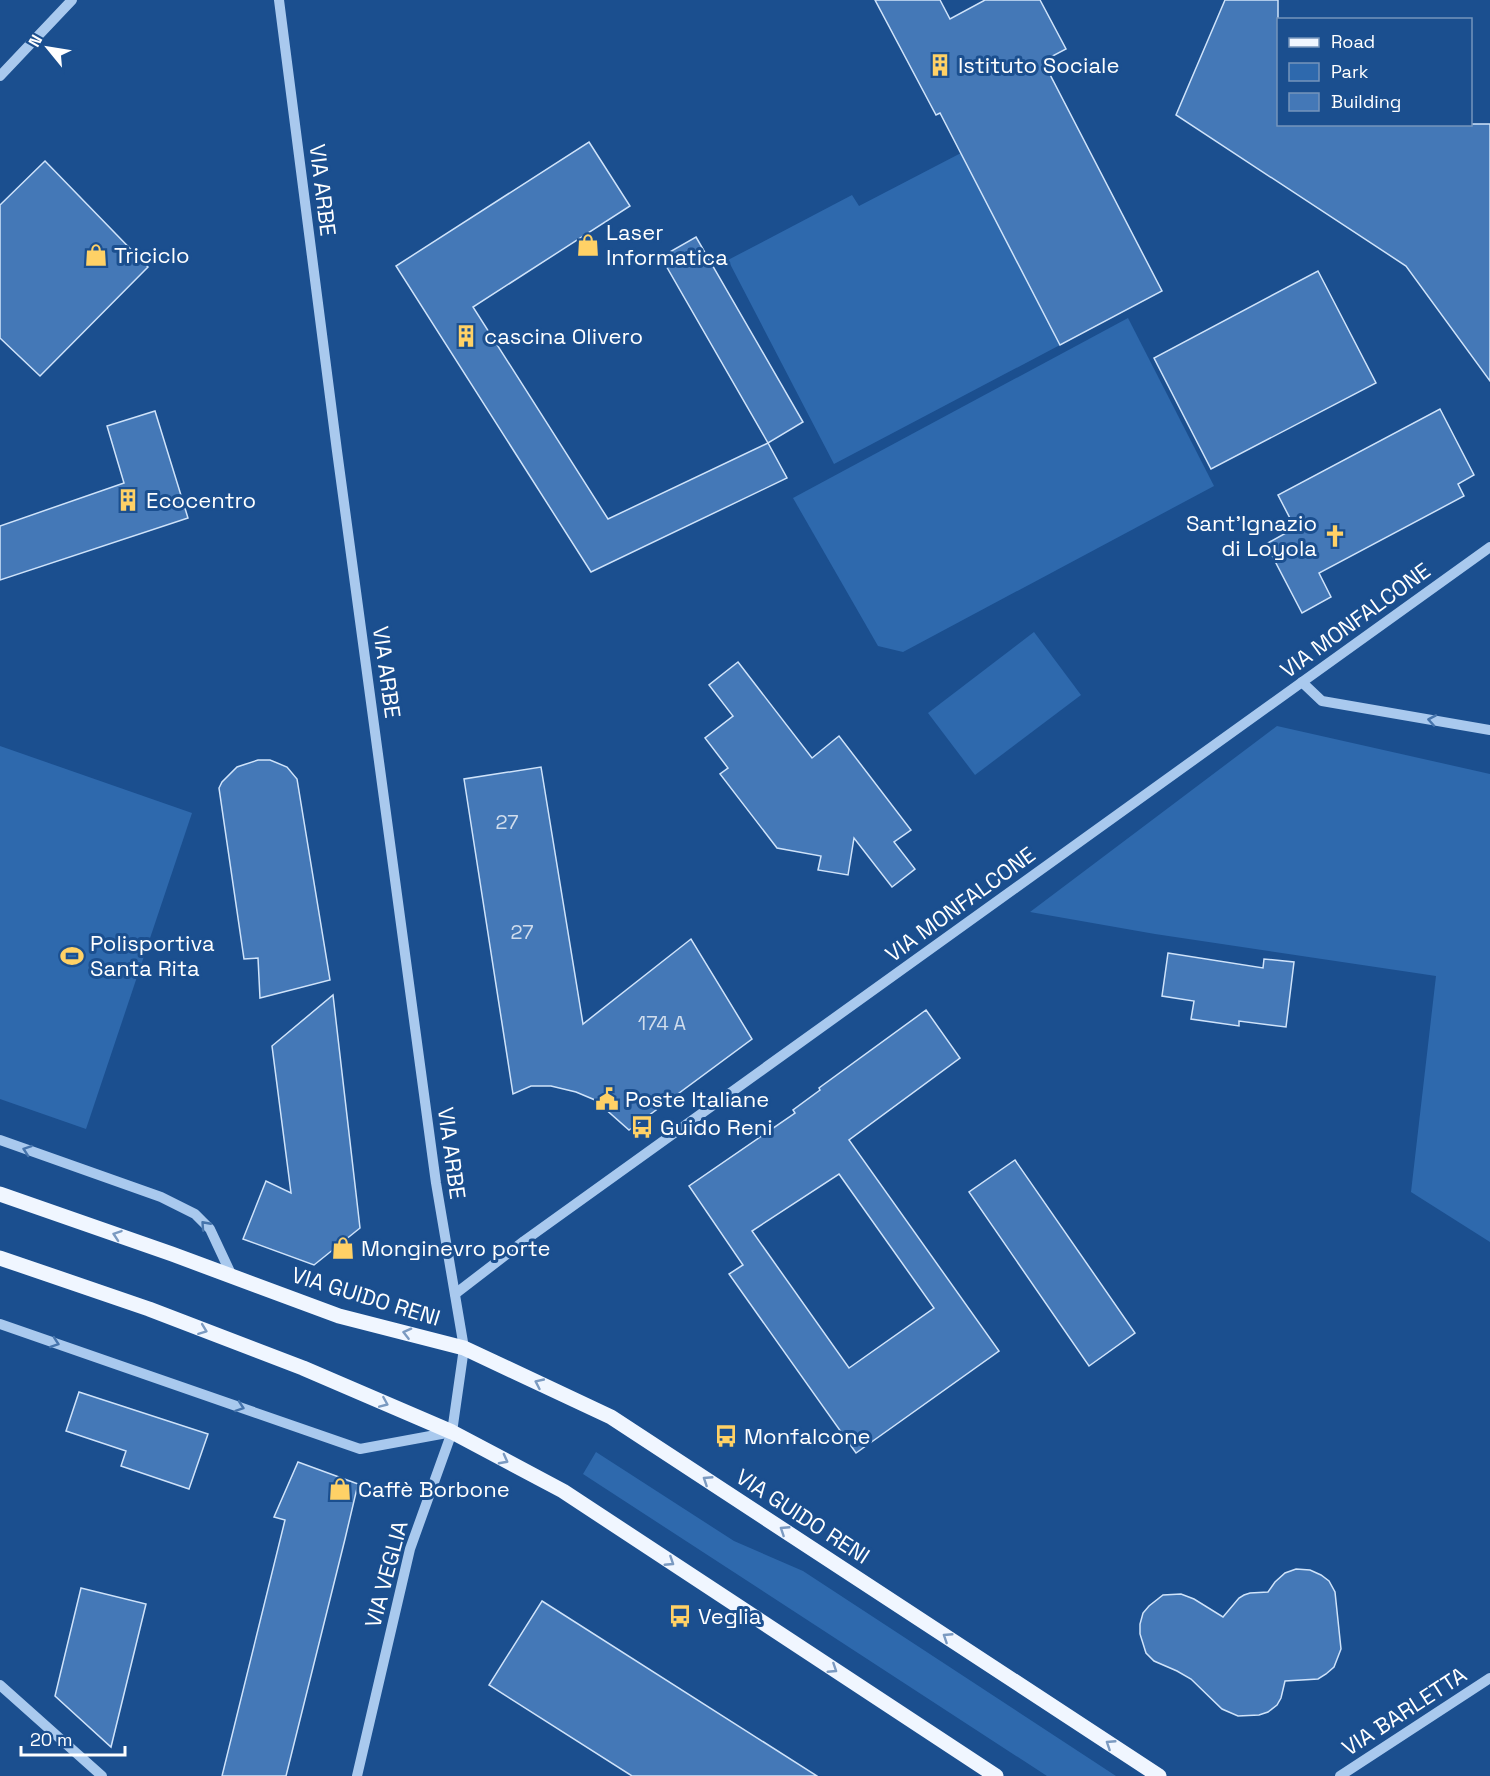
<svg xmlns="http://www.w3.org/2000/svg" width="1490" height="1776" font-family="'Space Grotesk',sans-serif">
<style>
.green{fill:#2e69ad}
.building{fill:#4478b7;stroke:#cfe3fa;stroke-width:1.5;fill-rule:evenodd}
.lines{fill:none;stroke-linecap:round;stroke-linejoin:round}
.minor{stroke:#a9c9ee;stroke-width:10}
.major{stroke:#f0f6ff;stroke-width:15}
.oneway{stroke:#4674ac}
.oneway2{stroke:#7b9ac1}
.labels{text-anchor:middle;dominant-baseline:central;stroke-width:6;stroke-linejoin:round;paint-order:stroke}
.number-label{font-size:20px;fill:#d0dded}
.poi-label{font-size:22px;fill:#fff;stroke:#1b4f8f;text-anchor:start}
.street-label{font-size:22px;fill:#fff;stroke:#1b4f8f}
</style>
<rect width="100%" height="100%" fill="#1b4f8f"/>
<!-- green -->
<g class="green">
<polygon points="961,153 1060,345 834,464 728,260 852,195 859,206"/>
<polygon points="1128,318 1214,486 903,652 878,646 793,498"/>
<polygon points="1034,632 1081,695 975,775 928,713"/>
<polygon points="1277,726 1490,774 1490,1242 1411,1192 1436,976 1155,934 1030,912"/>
<polygon points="0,746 192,813 86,1129 0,1099"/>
<polygon points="596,1452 734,1541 803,1571 1116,1776 1047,1776 583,1474"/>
</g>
<!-- building -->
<g class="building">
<polygon points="875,0 940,0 950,19 985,0 1040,0 1066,49 1043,61 1162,291 1060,345 940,113 936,115"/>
<polygon points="1225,0 1278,0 1278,124 1490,124 1490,381 1406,266 1176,115"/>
<polygon points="589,142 630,206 473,307 608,519 768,443 787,478 591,572 396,266"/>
<polygon points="45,161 148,267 40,376 0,338 0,205"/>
<polygon points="696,237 803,422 768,443 661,257"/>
<polygon points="1318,271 1376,383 1211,469 1154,358"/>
<polygon points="1440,409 1474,475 1458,484 1464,496 1319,573 1331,597 1302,613 1266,544 1295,528 1278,495"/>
<polygon points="155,411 188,518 0,580 0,526 124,483 107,426"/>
<polygon points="738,662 812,758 839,736 911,830 894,842 915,869 892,887 854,838 848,875 818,870 821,856 777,848 720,774 728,768 705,738 733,716 709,685"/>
<polygon points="258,760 270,760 287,767 297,779 330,980 260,998 258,958 244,959 219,788 222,782 237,767"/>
<polygon points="541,767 583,1024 691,939 752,1039 629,1130 595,1100 576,1092 551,1086 531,1086 513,1094 464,779"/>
<polygon points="1168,953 1263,968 1264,959 1294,962 1286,1027 1239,1021 1239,1026 1191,1019 1194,1001 1162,996"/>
<polygon points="333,995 360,1228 314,1265 243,1239 266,1181 291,1193 272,1046"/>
<path d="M926 1010 960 1058 849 1140 999 1351 856 1453 729 1274 743 1265 689 1186 795 1113 793 1110 820 1090 819 1088ZM839 1174 934 1308 849 1368 752 1231Z"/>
<polygon points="1015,1160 1135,1333 1089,1366 969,1192"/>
<polygon points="79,1392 208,1434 189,1489 121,1466 126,1451 66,1431"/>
<polygon points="298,1462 358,1484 345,1539 286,1776 222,1776 285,1520 274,1517"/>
<polygon points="1296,1569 1310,1570 1321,1575 1329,1581 1335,1592 1341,1649 1334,1667 1326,1674 1318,1679 1285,1681 1281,1698 1277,1705 1268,1712 1259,1715 1238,1716 1222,1709 1191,1679 1177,1671 1154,1661 1146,1653 1140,1634 1140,1624 1143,1613 1149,1606 1163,1595 1181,1594 1194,1599 1223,1617 1239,1598 1244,1595 1250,1593 1268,1592 1275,1582 1285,1573"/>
<polygon points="81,1588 146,1604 111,1747 55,1696"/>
<polygon points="542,1601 817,1776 632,1776 489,1685"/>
</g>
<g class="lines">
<!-- minor -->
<g class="minor">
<polyline points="279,0 337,451 436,1183 464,1348 452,1432 410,1549 357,1776"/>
<polyline points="0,76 72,0"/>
<polyline points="1302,682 1322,701 1490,730"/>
<polyline points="0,1140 161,1197 195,1214 210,1229 232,1276"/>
<polyline points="455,1294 524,1241 1490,547"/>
<polyline points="0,1324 360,1449 452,1432"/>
<polyline points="0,1685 102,1776"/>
<polyline points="1340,1776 1490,1678"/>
</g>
<!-- major -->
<g class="major">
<polyline points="0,1194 172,1254 339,1316 464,1348 611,1417 1159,1776"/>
<polyline points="0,1258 149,1309 303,1368 452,1432 563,1491 996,1776"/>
</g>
</g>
<!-- one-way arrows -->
<defs><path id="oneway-chevron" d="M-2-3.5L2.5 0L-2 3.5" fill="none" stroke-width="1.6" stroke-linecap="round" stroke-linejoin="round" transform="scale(1.5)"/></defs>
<g class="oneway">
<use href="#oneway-chevron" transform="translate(1432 720) rotate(-170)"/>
<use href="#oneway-chevron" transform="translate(27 1150) rotate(-161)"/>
<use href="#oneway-chevron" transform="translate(205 1225) rotate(-132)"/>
<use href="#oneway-chevron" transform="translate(55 1343) rotate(19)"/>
<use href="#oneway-chevron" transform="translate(240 1407) rotate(19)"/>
</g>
<g class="oneway2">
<use href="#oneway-chevron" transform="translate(117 1235) rotate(-161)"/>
<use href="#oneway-chevron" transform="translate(203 1330) rotate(21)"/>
<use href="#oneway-chevron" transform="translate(407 1333) rotate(-166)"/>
<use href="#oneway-chevron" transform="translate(539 1383) rotate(-155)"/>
<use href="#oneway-chevron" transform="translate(384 1403) rotate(23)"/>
<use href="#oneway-chevron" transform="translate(504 1460) rotate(28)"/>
<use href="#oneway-chevron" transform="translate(707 1480) rotate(-147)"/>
<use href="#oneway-chevron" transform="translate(784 1530) rotate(-147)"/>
<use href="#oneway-chevron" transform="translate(670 1562) rotate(33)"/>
<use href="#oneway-chevron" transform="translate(947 1637) rotate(-147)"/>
<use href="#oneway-chevron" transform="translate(833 1669) rotate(33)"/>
<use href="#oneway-chevron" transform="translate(1110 1744) rotate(-147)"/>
</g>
<!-- icons -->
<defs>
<g id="building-bare" transform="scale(1.8)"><path d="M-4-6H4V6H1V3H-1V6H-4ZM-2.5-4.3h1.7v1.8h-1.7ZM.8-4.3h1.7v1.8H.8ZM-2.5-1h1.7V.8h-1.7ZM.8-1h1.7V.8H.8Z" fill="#ffd166" stroke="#1b4f8f" stroke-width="2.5" paint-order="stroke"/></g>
<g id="shop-bare" transform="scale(1.8)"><path d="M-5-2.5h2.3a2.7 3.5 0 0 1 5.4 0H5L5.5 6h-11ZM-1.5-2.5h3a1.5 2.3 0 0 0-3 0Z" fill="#ffd166" stroke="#1b4f8f" stroke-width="2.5" paint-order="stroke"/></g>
<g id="church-bare" transform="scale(1.8)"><path d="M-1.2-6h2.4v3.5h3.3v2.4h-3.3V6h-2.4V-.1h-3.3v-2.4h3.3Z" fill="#ffd166" stroke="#1b4f8f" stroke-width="2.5" paint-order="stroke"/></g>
<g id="stadium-bare" transform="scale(1.8)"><path d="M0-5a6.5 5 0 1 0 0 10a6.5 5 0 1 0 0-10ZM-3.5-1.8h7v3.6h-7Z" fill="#ffd166" stroke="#1b4f8f" stroke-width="2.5" paint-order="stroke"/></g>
<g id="civic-bare" transform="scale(1.8)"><path d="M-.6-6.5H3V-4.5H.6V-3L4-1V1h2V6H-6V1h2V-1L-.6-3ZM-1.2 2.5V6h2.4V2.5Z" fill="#ffd166" stroke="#1b4f8f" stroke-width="2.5" paint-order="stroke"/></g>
<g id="bus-bare" transform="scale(1.8)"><path d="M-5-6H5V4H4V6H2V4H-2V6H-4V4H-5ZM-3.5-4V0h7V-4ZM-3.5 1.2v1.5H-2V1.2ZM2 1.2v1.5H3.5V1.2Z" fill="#ffd166" stroke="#1b4f8f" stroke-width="2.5" paint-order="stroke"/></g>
</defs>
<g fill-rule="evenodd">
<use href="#building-bare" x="940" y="65"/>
<use href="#shop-bare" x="588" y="245"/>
<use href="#shop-bare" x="96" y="255"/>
<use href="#building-bare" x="466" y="336"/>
<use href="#building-bare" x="128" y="500"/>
<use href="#church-bare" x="1335" y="536"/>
<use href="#stadium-bare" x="72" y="956"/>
<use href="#civic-bare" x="607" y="1099"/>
<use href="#bus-bare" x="642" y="1127"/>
<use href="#shop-bare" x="343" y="1248"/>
<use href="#bus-bare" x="726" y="1436"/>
<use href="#shop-bare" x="340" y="1489"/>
<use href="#bus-bare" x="680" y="1616"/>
</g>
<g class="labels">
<!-- number labels -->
<g class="number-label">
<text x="507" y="822">27</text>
<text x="522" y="932">27</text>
<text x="662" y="1023">174 A</text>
</g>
<!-- poi labels -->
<g class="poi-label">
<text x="958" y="65">Istituto Sociale</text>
<text x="606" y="232">Laser<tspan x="606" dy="25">Informatica</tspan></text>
<text x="114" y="255">Triciclo</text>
<text x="484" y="336">cascina Olivero</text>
<text x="146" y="500">Ecocentro</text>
<text x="1317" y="523" text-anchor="end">Sant'Ignazio<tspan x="1317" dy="25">di Loyola</tspan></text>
<text x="90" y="943">Polisportiva<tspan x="90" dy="25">Santa Rita</tspan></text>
<text x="625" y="1099">Poste Italiane</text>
<text x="660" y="1127">Guido Reni</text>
<text x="361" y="1248">Monginevro porte</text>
<text x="744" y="1436">Monfalcone</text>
<text x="358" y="1489">Caffè Borbone</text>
<text x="698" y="1616">Veglia</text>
</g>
<!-- street labels -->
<g class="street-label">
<text transform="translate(323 190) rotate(83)">VIA ARBE</text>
<text transform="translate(1355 620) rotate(-36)">VIA MONFALCONE</text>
<text transform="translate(387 672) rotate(82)">VIA ARBE</text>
<text transform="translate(960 904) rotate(-36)">VIA MONFALCONE</text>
<text transform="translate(452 1153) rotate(82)">VIA ARBE</text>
<text transform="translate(366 1296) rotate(17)">VIA GUIDO RENI</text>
<text transform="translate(803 1516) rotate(33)">VIA GUIDO RENI</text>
<text transform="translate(386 1574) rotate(-75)">VIA VEGLIA</text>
<text transform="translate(1404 1711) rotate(-33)">VIA BARLETTA</text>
</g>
</g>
<!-- legend -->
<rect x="1277" y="18" width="195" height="108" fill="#1b4f8f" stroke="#7695bc" stroke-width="1.5"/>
<rect x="1289" y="38" width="30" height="9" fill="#f0f6ff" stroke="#7695bc" stroke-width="1.5"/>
<text x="1331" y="48" font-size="18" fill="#ffffff">Road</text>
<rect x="1289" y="63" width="30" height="18" fill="#2e69ad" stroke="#7695bc" stroke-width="1.5"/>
<text x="1331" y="78" font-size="18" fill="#ffffff">Park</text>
<rect x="1289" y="93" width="30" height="18" fill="#4478b7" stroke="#7695bc" stroke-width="1.5"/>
<text x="1331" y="108" font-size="18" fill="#ffffff">Building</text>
<!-- north arrow -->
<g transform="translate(48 48) rotate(300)" stroke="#1b4f8f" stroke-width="4.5" paint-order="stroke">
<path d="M0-4.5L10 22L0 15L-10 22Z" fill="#ffffff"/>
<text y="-9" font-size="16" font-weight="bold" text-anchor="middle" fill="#ffffff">N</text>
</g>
<!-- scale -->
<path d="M21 1746v9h104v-9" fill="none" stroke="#ffffff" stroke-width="3"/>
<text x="30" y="1746" font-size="18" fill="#ffffff" stroke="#1b4f8f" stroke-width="4.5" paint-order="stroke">20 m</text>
</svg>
